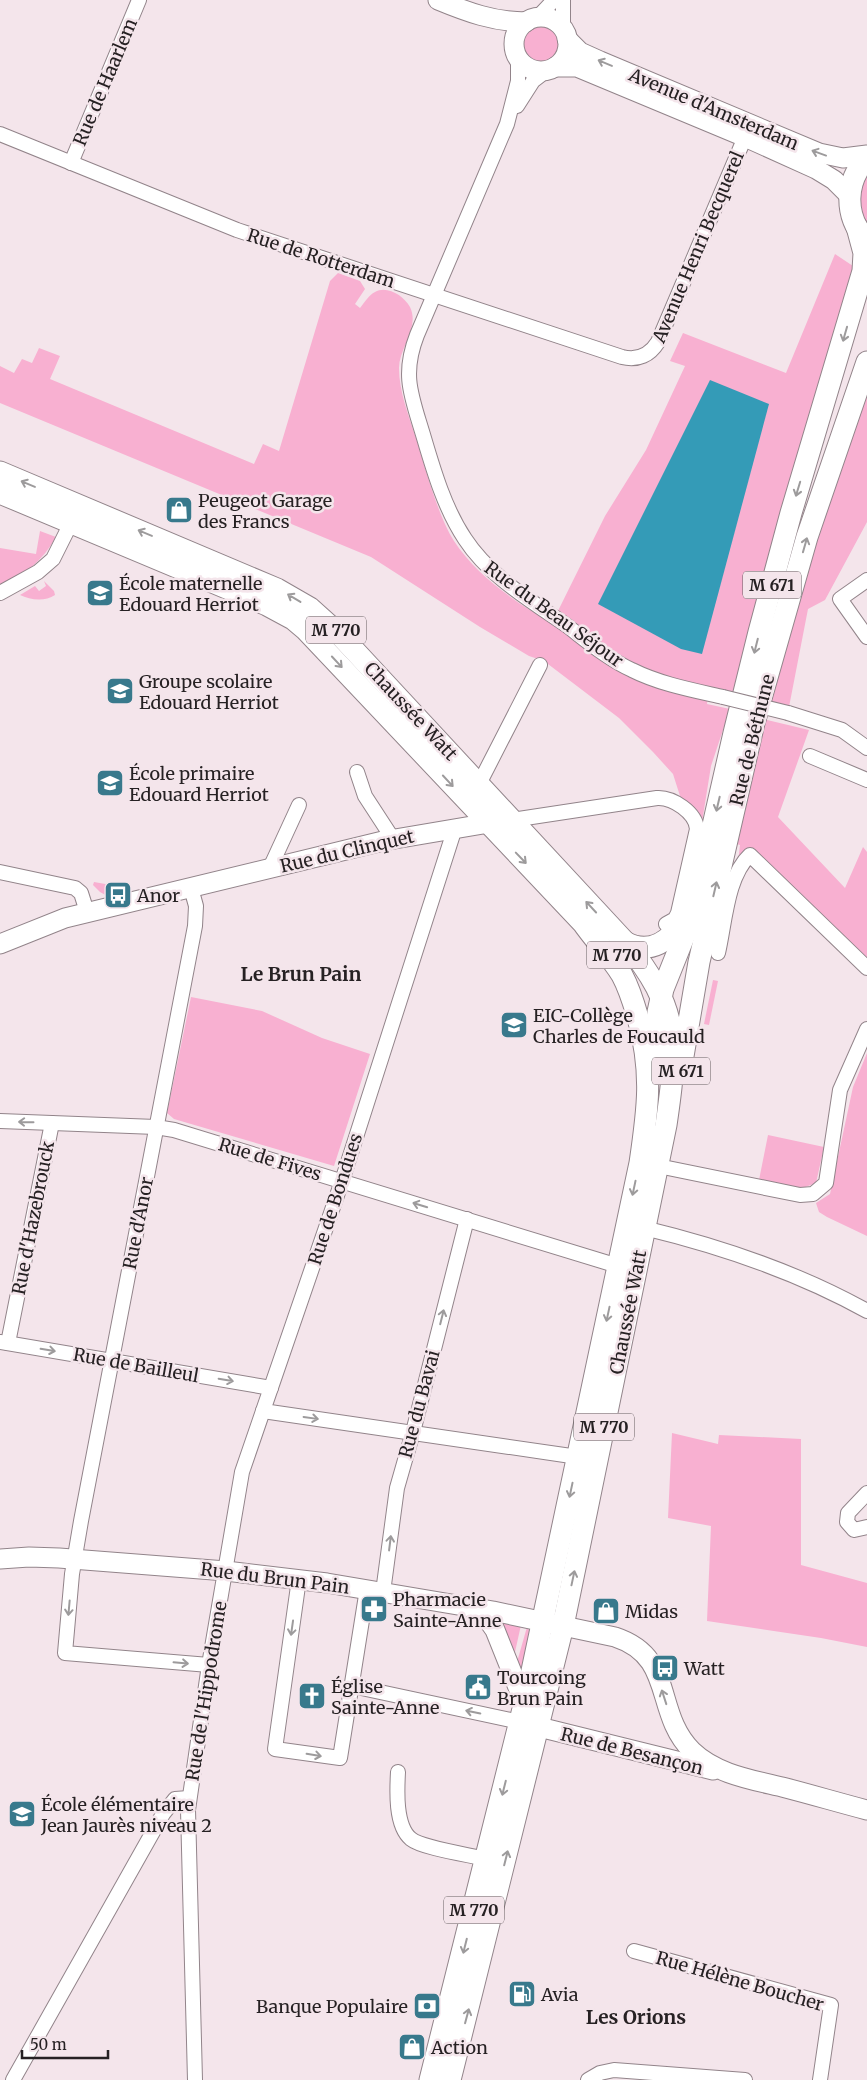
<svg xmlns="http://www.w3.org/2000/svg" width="867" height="2080" font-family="Merriweather,serif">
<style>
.green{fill:#f8b0d1}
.water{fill:#349bb7}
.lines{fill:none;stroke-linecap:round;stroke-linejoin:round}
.street-casing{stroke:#92848a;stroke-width:16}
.secondary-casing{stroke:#92848a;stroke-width:21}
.primary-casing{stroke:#92848a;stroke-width:23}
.street{stroke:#fff;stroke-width:14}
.secondary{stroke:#fff;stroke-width:19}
.primary{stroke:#fff;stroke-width:21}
.street-bridge-casing{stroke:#92848a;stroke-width:16;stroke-linecap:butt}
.street-bridge{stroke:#fff;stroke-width:14}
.oneway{stroke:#9d9b9c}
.labels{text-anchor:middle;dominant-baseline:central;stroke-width:5;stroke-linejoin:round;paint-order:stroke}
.shield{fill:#f4e5eb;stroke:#645c5f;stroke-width:1}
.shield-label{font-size:16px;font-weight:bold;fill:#262123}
.street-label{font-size:18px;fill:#262123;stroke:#f4e5eb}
.poi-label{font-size:18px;fill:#262123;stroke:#f4e5eb;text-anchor:start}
.neighbourhood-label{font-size:19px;font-weight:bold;fill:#262123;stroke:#f4e5eb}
</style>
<rect width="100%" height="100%" fill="#f4e5eb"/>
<!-- green -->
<g class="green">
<circle cx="540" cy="44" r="20"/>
<polygon points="867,172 867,228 859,205 864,177"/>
<path d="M835 254 856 268 736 693 709 688 707 704 730 709 711 766 702 822 680 796 673 774 653 752 619 718 544 661 529 656 480 627 371 557 0 403V366L14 373 22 359 32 363 39 348 60 356 50 379 254 464 263 444 279 451 330 281 338 273 360 281 365 289 355 304 360 308C364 303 369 295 375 292 387 285 404 296 410 307 420 328 399 348 399 368 399 392 409 416 416 438 425 467 438 516 454 541 477 576 516 603 552 623L605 516 646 450 685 366 670 361 683 333 786 373Z"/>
<polygon points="867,379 867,522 825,600 808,609 789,707 767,700"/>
<path d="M40 531 56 537C43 560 25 576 0 584V548L36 554Z"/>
<path d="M44 581 54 591 55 595C45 602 30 600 20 595L35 586 39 591 46 586Z"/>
<polygon points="763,719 809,730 778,817 845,888 863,847 867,852 867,958 752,851 738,862 740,845 733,843"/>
<polygon points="94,882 128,888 129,891 109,897 100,892 93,885"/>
<polygon points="713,980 718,981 709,1025 704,1024"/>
<polygon points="191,997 262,1011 322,1038 370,1054 334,1166 174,1119 167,1113"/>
<polygon points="867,1053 867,1236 827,1217 819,1212 816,1203 830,1194 853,1087"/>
<polygon points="768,1135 824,1147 816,1183 800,1189 759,1180"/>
<polygon points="672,1433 718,1444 719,1435 801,1439 801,1565 867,1583 867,1647 821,1638 707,1621 711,1526 668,1518"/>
<polygon points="499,1617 521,1625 513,1661"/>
<polygon points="527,1627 531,1633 522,1672 515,1669"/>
</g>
<!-- water -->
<polygon class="water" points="710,380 769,404 702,654 681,649 598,604"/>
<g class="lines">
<!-- street casing -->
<g class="street-casing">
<g id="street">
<polyline points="537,18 554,0"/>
<polyline points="563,29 563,0"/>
<path d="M518 58V81L507 124 417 335C401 376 412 397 424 438 434 472 445 509 465 539 489 576 530 600 566 625 587 641 608 659 632 670 660 684 692 690 723 697"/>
<polyline points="517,106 533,81 546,71"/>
<path d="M0 134 237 230 622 357C638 361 650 355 658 342L745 137"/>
<polyline points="71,163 139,0"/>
<polyline points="867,580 840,599 867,637"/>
<polyline points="0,593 38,572 53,559 75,515"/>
<polyline points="788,713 842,730 867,748"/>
<polyline points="810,756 867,780"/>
<polyline points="357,772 365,796 393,839"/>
<polyline points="479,784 540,665"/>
<path d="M512 820 657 798C673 797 696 813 697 829L678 913 675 919 666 924"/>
<polyline points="270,868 299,805"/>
<polyline points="0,872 75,888 81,893 87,912"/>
<polyline points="191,888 196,906 195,926 81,1521 72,1574 65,1653 209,1665"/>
<path d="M718 953C725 923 727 876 750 855L867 968"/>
<polyline points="0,1121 156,1127 174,1130 618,1266"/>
<polyline points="658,1166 800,1195 813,1194 826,1183 840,1090 867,1029"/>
<path d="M644 1228C723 1247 797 1272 867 1311"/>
<polyline points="0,1342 271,1388"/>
<polyline points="8,1343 52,1123"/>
<polyline points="263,1411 578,1457"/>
<polyline points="867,1493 848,1513 847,1522 854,1530 867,1527"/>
<polyline points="299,1579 275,1749 340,1758 367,1589"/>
<polyline points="383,1592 397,1488 413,1432 467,1219"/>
<polyline points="352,1686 520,1722"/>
<path d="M398 1772C397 1790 395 1826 411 1839 422 1848 470 1855 486 1859"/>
<polyline points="634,1951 831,2005 820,2080"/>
<polyline points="13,2080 163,1814 175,1799 189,1798"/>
<polyline points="195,2080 188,1810 209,1665 242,1472 342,1181 455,828"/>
<polyline points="588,2080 600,2073 614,2070 745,2080"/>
</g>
</g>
<!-- secondary casing -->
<g class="secondary-casing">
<g id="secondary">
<path d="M438 0C467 12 494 22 526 22"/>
<circle cx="541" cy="44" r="27"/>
<polyline points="567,39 580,52 600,61 819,153 843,158 867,155"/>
<polyline points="555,67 577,67 745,137 816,169 834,180 850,196"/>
<polyline points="0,944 65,918 383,841 501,821"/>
<path d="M0 1559 29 1557 59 1558 226 1571 327 1583 493 1611 615 1637C676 1657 653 1712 692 1751 717 1775 754 1780 786 1788 813 1795 840 1803 867 1810"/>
<polyline points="474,1609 488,1620 495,1630 527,1710 539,1727 713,1770"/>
</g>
</g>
<!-- primary casing -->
<g class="primary-casing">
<g id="primary">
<path d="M865 239C844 215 845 181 867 158"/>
<path d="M0 472 277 589 310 608 340 635 625 942C680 1008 678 1045 666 1125L563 1626 450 2080"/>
<path d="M0 493 267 605 293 619 306 630 583 923C595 940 611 957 622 975 629 988 634 1004 638 1018 653 1072 648 1109 640 1163L529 1685 430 2080"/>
<path d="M625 942C650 956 671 940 684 919"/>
<polyline points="656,1060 658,1012 663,989 687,929 699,887 734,733 759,632 791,513 863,271 864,253 857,227"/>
<polyline points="682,1062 699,962 754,723 807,537 867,362"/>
</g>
</g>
<!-- street -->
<use href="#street" class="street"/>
<!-- secondary -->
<use href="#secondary" class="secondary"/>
<!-- primary -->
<use href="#primary" class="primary"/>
<!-- street-bridge casing -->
<g class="street-bridge-casing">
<polyline id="street-bridge" points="723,697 788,713"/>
</g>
<!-- street-bridge -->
<use href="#street-bridge" class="street-bridge"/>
</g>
<!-- one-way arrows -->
<defs><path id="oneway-shaft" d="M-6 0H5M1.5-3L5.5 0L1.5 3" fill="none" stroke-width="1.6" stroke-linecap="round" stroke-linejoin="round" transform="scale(1.25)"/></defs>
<g class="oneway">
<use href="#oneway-shaft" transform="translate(605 63) rotate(-157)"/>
<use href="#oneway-shaft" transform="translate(819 153) rotate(-160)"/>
<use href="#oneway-shaft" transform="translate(845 334) rotate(106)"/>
<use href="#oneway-shaft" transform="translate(28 484) rotate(-157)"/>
<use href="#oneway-shaft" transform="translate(798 489) rotate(107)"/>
<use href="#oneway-shaft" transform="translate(145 533) rotate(-157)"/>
<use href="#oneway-shaft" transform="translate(805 545) rotate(-74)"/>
<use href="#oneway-shaft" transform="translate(294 598) rotate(-149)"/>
<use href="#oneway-shaft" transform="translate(756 646) rotate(104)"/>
<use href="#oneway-shaft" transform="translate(337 662) rotate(47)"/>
<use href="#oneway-shaft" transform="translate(448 781) rotate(47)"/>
<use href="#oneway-shaft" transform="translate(718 804) rotate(103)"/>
<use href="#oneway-shaft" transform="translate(521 858) rotate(46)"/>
<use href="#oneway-shaft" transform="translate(715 889) rotate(-77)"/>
<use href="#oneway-shaft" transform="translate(591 907) rotate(-133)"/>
<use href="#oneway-shaft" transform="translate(26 1122) rotate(-179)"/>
<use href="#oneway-shaft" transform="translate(634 1188) rotate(102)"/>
<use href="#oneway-shaft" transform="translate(420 1205) rotate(-163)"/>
<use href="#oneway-shaft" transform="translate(608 1314) rotate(102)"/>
<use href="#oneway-shaft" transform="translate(442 1317) rotate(-76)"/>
<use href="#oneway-shaft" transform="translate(48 1350) rotate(9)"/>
<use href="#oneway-shaft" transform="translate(226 1380) rotate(10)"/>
<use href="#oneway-shaft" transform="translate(311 1418) rotate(8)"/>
<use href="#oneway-shaft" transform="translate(571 1490) rotate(102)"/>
<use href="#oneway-shaft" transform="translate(390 1543) rotate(-83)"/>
<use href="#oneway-shaft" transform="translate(573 1578) rotate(-78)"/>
<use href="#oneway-shaft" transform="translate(69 1608) rotate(95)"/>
<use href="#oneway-shaft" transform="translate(292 1628) rotate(98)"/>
<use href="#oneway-shaft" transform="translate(181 1663) rotate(5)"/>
<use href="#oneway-shaft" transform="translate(664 1697) rotate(-108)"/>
<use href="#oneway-shaft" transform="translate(473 1712) rotate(-168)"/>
<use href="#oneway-shaft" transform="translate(314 1755) rotate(9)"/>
<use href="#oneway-shaft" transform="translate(504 1788) rotate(104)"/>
<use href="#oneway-shaft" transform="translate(506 1858) rotate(-76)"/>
<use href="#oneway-shaft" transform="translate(465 1946) rotate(104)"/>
<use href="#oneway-shaft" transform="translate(467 2016) rotate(-75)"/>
</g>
<!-- icons -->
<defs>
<g id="shop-square" transform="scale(1.4375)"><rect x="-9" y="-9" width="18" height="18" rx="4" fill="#38798c" stroke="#f4e5eb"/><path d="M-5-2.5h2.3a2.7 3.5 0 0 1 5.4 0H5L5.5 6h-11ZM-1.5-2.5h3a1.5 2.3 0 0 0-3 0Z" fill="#fff"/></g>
<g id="school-square" transform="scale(1.4375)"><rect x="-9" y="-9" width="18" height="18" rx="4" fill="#38798c" stroke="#f4e5eb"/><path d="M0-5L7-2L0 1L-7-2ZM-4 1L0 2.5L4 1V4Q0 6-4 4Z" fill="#fff"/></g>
<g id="bus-square" transform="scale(1.4375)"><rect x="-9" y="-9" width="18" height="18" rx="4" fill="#38798c" stroke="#f4e5eb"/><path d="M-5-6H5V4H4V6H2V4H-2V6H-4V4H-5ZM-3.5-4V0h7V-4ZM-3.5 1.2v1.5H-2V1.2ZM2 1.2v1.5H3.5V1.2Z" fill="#fff"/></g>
<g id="pharmacy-square" transform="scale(1.4375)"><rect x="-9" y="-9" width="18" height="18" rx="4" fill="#38798c" stroke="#f4e5eb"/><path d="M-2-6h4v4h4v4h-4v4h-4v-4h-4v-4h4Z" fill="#fff"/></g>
<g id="civic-square" transform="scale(1.4375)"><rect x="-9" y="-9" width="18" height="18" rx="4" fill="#38798c" stroke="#f4e5eb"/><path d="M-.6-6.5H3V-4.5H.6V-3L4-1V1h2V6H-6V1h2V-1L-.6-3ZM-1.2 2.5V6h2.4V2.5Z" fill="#fff"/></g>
<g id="church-square" transform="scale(1.4375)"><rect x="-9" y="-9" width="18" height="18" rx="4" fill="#38798c" stroke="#f4e5eb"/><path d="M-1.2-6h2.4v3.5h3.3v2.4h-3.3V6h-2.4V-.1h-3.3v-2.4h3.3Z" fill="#fff"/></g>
<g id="fuel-square" transform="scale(1.4375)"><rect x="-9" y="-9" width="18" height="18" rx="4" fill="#38798c" stroke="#f4e5eb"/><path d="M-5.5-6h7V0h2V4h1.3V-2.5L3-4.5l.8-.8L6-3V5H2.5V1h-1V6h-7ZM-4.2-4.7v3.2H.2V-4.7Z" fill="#fff"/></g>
<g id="bank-square" transform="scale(1.4375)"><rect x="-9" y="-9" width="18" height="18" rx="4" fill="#38798c" stroke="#f4e5eb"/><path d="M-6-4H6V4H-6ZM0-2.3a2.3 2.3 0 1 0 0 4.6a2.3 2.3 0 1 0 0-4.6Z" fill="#fff"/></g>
</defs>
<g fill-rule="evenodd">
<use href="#shop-square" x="179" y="510"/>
<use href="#school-square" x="100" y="593"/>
<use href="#school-square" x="120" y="691"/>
<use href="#school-square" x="110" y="783"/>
<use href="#bus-square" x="118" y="895"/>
<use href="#school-square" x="514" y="1025"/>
<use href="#pharmacy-square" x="374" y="1609"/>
<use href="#shop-square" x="606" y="1611"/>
<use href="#bus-square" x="665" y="1668"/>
<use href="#civic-square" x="478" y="1687"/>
<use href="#church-square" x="312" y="1696"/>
<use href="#school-square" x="22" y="1814"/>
<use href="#fuel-square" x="522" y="1994"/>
<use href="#bank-square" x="427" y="2006"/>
<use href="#shop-square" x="412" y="2047"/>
</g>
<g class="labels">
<!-- shield labels -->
<g class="shield">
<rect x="743" y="571.5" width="58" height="27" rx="4"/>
<rect x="306" y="616.5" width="60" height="27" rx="4"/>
<rect x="587" y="941.5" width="60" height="27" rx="4"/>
<rect x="652" y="1057.5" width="58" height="27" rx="4"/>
<rect x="574" y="1413.5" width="60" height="27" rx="4"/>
<rect x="444" y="1896.5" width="60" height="27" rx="4"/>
</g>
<g class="shield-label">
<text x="772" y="585">M 671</text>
<text x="336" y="630">M 770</text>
<text x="617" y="955">M 770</text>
<text x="681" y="1071">M 671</text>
<text x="604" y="1427">M 770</text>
<text x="474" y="1910">M 770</text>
</g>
<!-- street labels -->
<g class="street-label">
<text transform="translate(105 82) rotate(-67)">Rue de Haarlem</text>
<text transform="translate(714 109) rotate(23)">Avenue d'Amsterdam</text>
<text transform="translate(698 247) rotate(-67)">Avenue Henri Becquerel</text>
<text transform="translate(321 258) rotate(18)">Rue de Rotterdam</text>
<text transform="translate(554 614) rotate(36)">Rue du Beau Séjour</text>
<text transform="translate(411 711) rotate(47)">Chaussée Watt</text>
<text transform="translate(752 740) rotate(-76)">Rue de Béthune</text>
<text transform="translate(347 851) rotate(-13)">Rue du Clinquet</text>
<text transform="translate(270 1159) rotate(17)">Rue de Fives</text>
<text transform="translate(335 1199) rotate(-72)">Rue de Bondues</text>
<text transform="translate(33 1218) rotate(-79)">Rue d'Hazebrouck</text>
<text transform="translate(138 1223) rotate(-79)">Rue d'Anor</text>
<text transform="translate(628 1312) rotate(-79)">Chaussée Watt</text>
<text transform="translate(136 1365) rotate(10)">Rue de Bailleul</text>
<text transform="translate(419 1404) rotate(-75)">Rue du Bavai</text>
<text transform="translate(275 1578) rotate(7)">Rue du Brun Pain</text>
<text transform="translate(206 1691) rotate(-81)">Rue de l'Hippodrome</text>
<text transform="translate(632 1751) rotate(14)">Rue de Besançon</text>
<text transform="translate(740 1981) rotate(16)">Rue Hélène Boucher</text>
</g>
<!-- poi labels -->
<g class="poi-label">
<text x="198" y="500">Peugeot Garage<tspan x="198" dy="21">des Francs</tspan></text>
<text x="119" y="583">École maternelle<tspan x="119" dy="21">Edouard Herriot</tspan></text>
<text x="139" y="681">Groupe scolaire<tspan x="139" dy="21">Edouard Herriot</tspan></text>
<text x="129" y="773">École primaire<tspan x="129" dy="21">Edouard Herriot</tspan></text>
<text x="137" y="895">Anor</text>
<text x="533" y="1015">EIC-Collège<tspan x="533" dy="21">Charles de Foucauld</tspan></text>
<text x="393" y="1599">Pharmacie<tspan x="393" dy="21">Sainte-Anne</tspan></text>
<text x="625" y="1611">Midas</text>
<text x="684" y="1668">Watt</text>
<text x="497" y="1677">Tourcoing<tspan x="497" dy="21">Brun Pain</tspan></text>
<text x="331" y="1686">Église<tspan x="331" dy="21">Sainte-Anne</tspan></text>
<text x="41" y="1804">École élémentaire<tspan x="41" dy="21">Jean Jaurès niveau 2</tspan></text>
<text x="541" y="1994">Avia</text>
<text x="408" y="2006" text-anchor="end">Banque Populaire</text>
<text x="431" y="2047">Action</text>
</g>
<!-- neighbourhood labels -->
<g class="neighbourhood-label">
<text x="301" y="974">Le Brun Pain</text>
<text x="636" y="2017">Les Orions</text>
</g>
</g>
<!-- scale -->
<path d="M22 2050v8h86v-8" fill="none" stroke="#262123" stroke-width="2.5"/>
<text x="30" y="2050" font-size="15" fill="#262123" stroke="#f4e5eb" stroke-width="4" paint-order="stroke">50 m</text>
</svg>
